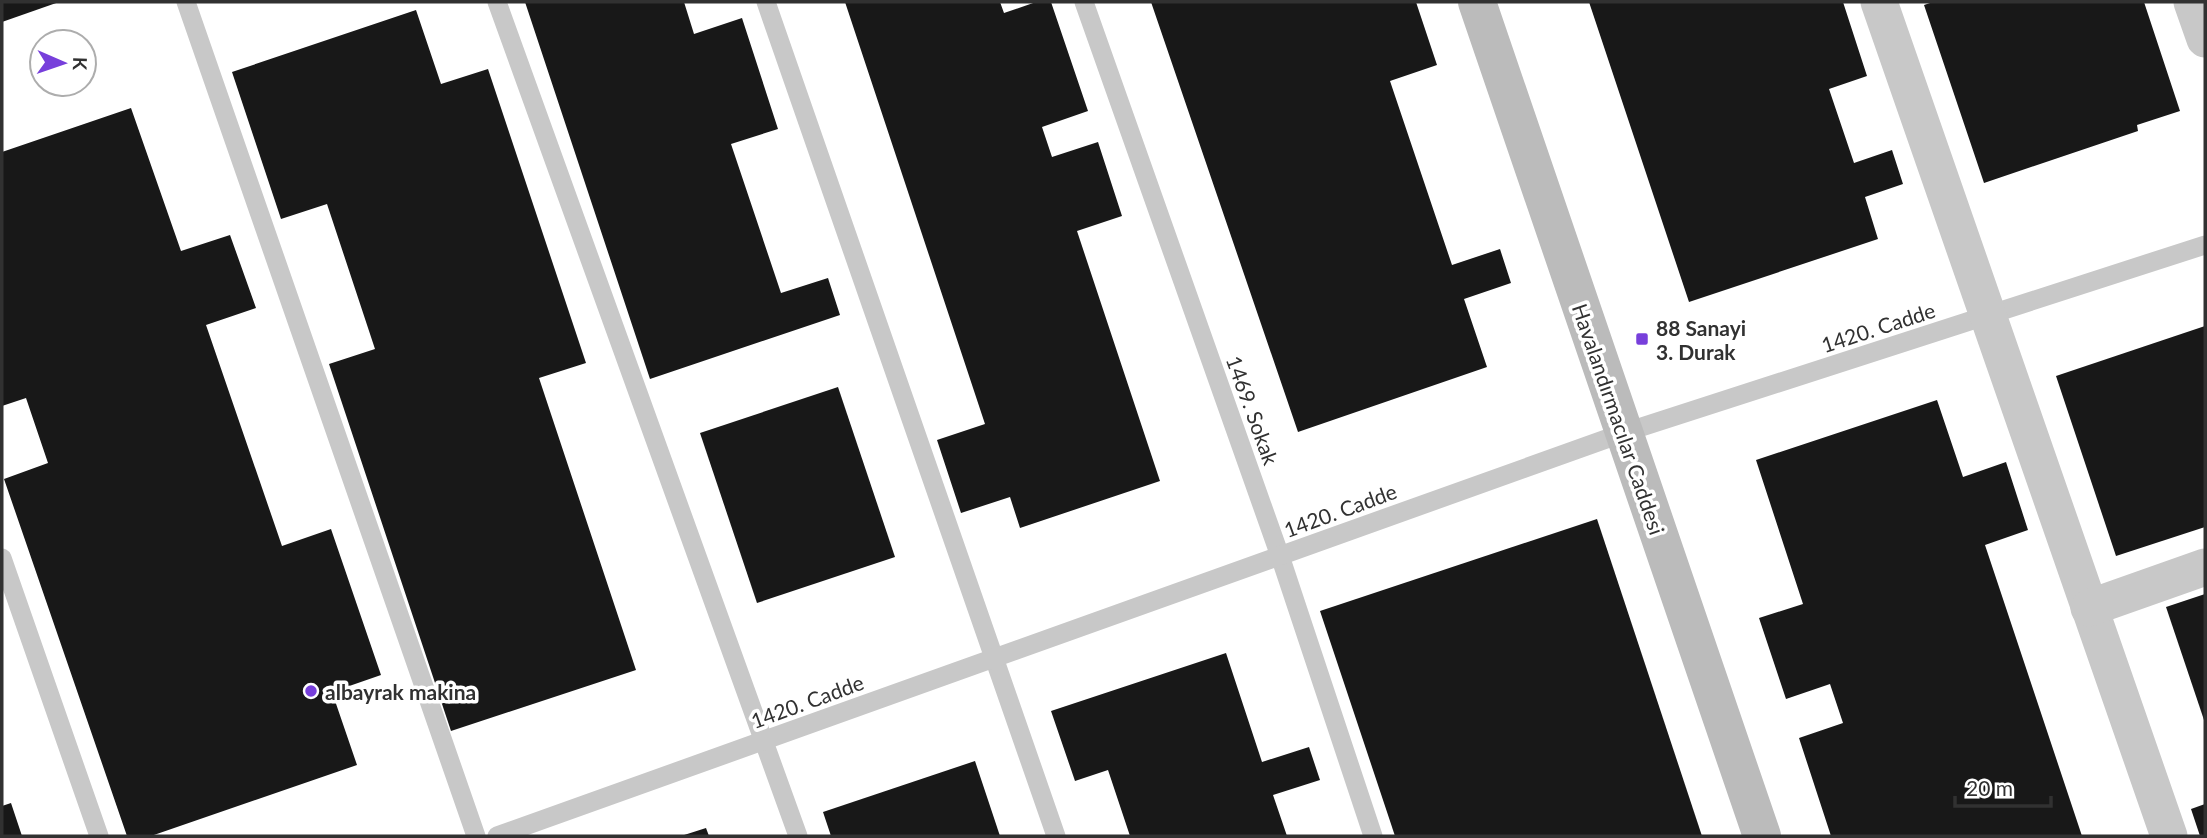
<svg xmlns="http://www.w3.org/2000/svg" width="2207" height="838" font-family="Lato,sans-serif">
<style>
.building{fill:#181818}
.lines{fill:none;stroke-linecap:round;stroke-linejoin:round}
.lane{stroke:#c8c8c8;stroke-width:19}
.street{stroke:#c8c8c8;stroke-width:37}
.secondary{stroke:#bbb;stroke-width:38}
.poi-dot{fill:#773fdb;stroke:#fff;stroke-width:2.5}
.labels{text-anchor:middle;dominant-baseline:central;stroke-width:7;stroke-linejoin:round;paint-order:stroke}
.poi-label{font-size:21px;font-weight:bold;fill:#313131;stroke:#fff;text-anchor:start}
.street-label{font-size:21px;fill:#313131;stroke:#fff}
</style>
<rect width="100%" height="100%" fill="#fff"/>
<!-- building -->
<g class="building">
<polygon points="2,2 59,2 2,22"/>
<polygon points="525,2 684,2 694,34 742,18 778,129 731,144 781,293 828,278 840,315 650,379"/>
<polygon points="845,2 1000,2 1004,13 1036,2 1051,2 1088,111 1042,127 1052,157 1098,142 1122,216 1077,231 1160,481 1020,528 1010,497 961,513 937,440 985,424"/>
<polygon points="1151,2 1416,2 1437,65 1390,81 1452,265 1500,249 1511,283 1464,299 1487,367 1298,432"/>
<polygon points="1589,2 1843,2 1867,76 1829,89 1854,163 1892,150 1903,184 1865,197 1878,239 1689,302"/>
<polygon points="1933,2 2144,2 2180,111 2137,125 2138,131 1984,183 1924,5"/>
<polygon points="416,10 441,84 488,69 586,363 539,378 636,670 451,731 329,364 375,349 327,204 281,219 232,72"/>
<polygon points="131,108 181,251 230,235 256,308 206,325 282,546 331,529 381,675 332,692 357,765 151,836 127,836 4,479 48,463 26,398 2,406 2,152"/>
<polygon points="2205,326 2205,527 2116,556 2056,376"/>
<polygon points="838,387 895,557 757,603 700,433"/>
<polygon points="1937,400 1963,477 2006,462 2028,530 1985,545 2082,836 1831,836 1799,738 1843,723 1830,684 1786,699 1759,618 1803,604 1756,460"/>
<polygon points="1597,519 1702,836 1395,836 1320,611"/>
<polygon points="2205,594 2205,723 2166,607"/>
<polygon points="1226,653 1262,762 1309,747 1320,780 1273,795 1287,836 1130,836 1108,770 1075,781 1051,711"/>
<polygon points="975,761 1000,836 831,836 823,812"/>
<polygon points="11,803 22,836 2,836 2,806"/>
<polygon points="2205,804 2205,836 2200,836 2191,809"/>
<polygon points="706,828 709,836 681,836"/>
</g>
<g class="lines">
<!-- lane -->
<g class="lane">
<polyline points="186,2 476,836"/>
<polyline points="497,2 798,836"/>
<polyline points="766,2 1056,836"/>
<polyline points="1084,2 1280,556 1373,836"/>
<polyline points="2,558 99,836"/>
<polyline points="497,836 1623,433 2205,245"/>
</g>
<!-- street -->
<g class="street">
<polyline points="1879,2 2169,836"/>
<polyline points="2192,2 2205,39"/>
<polyline points="2089,608 2205,567"/>
</g>
<!-- secondary -->
<polyline class="secondary" points="1477,2 1762,836"/>
</g>
<!-- markers -->
<g class="poi-dot">
<rect x="1635" y="332" width="14" height="14" rx="3.5"/>
<circle cx="311" cy="691" r="7"/>
</g>
<g class="labels">
<!-- poi labels -->
<g class="poi-label">
<text x="1656" y="327">88 Sanayi<tspan x="1656" dy="24">3. Durak</tspan></text>
<text x="325" y="691">albayrak makina</text>
</g>
<!-- street labels -->
<g class="street-label">
<text transform="translate(1878 327) rotate(-18)">1420. Cadde</text>
<text transform="translate(1253 410) rotate(70)">1469. Sokak</text>
<text transform="translate(1619 419) rotate(71)">Havalandırmacılar Caddesi</text>
<text transform="translate(1340 510) rotate(-20)">1420. Cadde</text>
<text transform="translate(807 701) rotate(-20)">1420. Cadde</text>
</g>
</g>
<!-- border -->
<rect width="2207" height="838" fill="none" stroke="#313131" stroke-width="7"/>
<!-- north arrow -->
<g transform="translate(63 63) rotate(92)"><circle r="33" fill="#ffffff" stroke="#adadad" stroke-width="2"/>
<path d="M0-5L12 26L0 18L-12 26Z" fill="#773fdb"/>
<text y="-10" font-size="19" font-weight="bold" text-anchor="middle" fill="#313131">K</text>
</g>
<!-- scale -->
<path d="M1955 796v10h96v-10" fill="none" stroke="#313131" stroke-width="3.5"/>
<text x="1966" y="796" font-size="21" fill="#313131" stroke="#ffffff" stroke-width="5" paint-order="stroke">20 m</text>
</svg>
